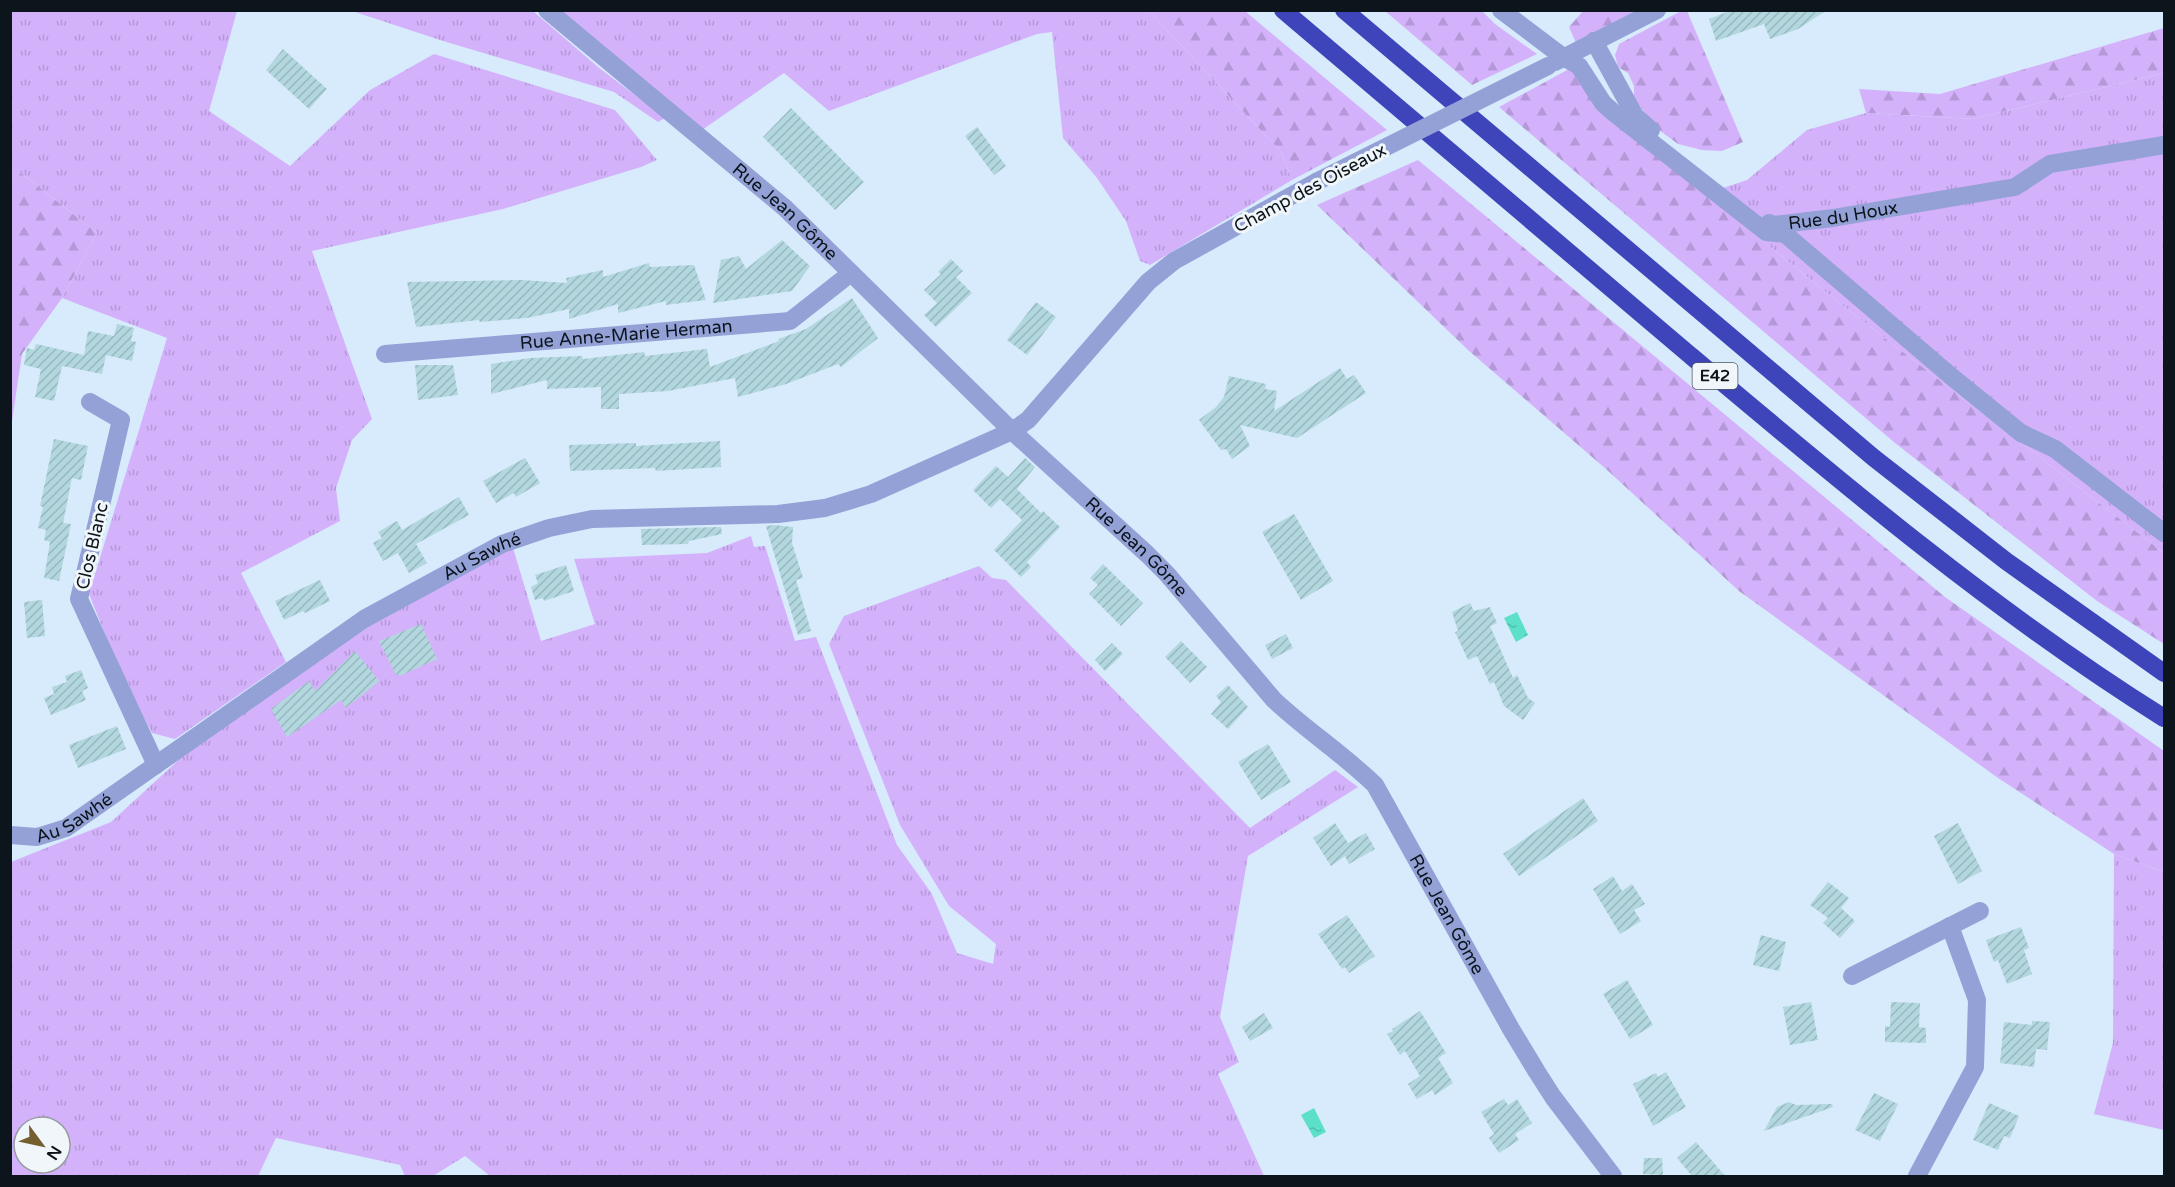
<svg xmlns="http://www.w3.org/2000/svg" width="2175" height="1187" font-family="'Varela Round',sans-serif">
<style>
.grass{fill:url(#grass-tufts);fill-rule:evenodd}
.forest{fill:url(#forest-firs)}
.water{fill:url(#water-ripples)}
.building{fill:url(#building-hatch)}
.lines{fill:none;stroke-linecap:round;stroke-linejoin:round}
.minor{stroke:#94a1d7;stroke-width:18}
.motorway{stroke:#3e45ba;stroke-width:18}
.minor-bridge{stroke:#94a1d7;stroke-width:18}
.labels{text-anchor:middle;dominant-baseline:central;stroke-width:6;stroke-linejoin:round;paint-order:stroke}
.shield{fill:#f1f6fa;stroke:#51585f;stroke-width:1.5}
.shield-label{font-size:16px;font-weight:bold;fill:#0c151c}
.street-label{font-size:18px;fill:#0c151c;stroke:#f1f6fa}
</style>
<defs>
<pattern id="grass-tufts" width="24" height="20" patternUnits="userSpaceOnUse" patternTransform="scale(1.5)"><rect width="24" height="20" fill="#d4b2fb"/><path d="M3 7l-1-3M5 7V3M7 7l1-3M15 17l-1-3M17 17v-4M19 17l1-3" fill="none" stroke="#b598d7"/></pattern>
<pattern id="forest-firs" width="22" height="20" patternUnits="userSpaceOnUse" patternTransform="scale(1.5)"><rect width="22" height="20" fill="#d4b2fb"/><path d="M5 1l3.5 6h-7zM16 11l3.5 6h-7z" fill="#b598d7"/></pattern>
<pattern id="water-ripples" width="26" height="14" patternUnits="userSpaceOnUse" patternTransform="scale(1.5)"><rect width="26" height="14" fill="#5ce0c9"/><path d="M2 4q2-2 4 0t4 0M15 11q2-2 4 0t4 0" fill="none" stroke="#4fbfac"/></pattern>
<pattern id="building-hatch" width="6" height="6" patternUnits="userSpaceOnUse" patternTransform="scale(1.5)"><rect width="6" height="6" fill="#b2d7de"/><path d="M-1 1l2-2M0 6l6-6M5 7l2-2" fill="none" stroke="#98b8be"/></pattern>
</defs>
<rect width="100%" height="100%" fill="#d7ebfc"/>
<!-- grass -->
<g class="grass">
<polygon points="10,11 237,11 209,111 290,166 370,90 434,54 615,110 657,160 641,167 503,209 312,251 372,419 352,440 336,488 340,521 241,573 286,662 175,739 152,733 124,682 89,594 167,338 62,298 97,233 21,173 11,177"/>
<polygon points="352,11 533,11 598,67 665,118 658,122 614,92 440,40"/>
<polygon points="553,11 1149,11 1282,153 1292,180 1150,265 1140,261 1126,221 1097,178 1063,138 1052,32 1037,34 829,111 784,73 702,130"/>
<polygon points="2164,73 2164,553 1842,305 1705,194 1747,180 1807,130 1866,113 1973,119"/>
<path d="M751 536 754 547 765 546 795 641 816 637 897 845 932 894 957 953 993 964 996 944 949 906 900 825 829 644 844 616 979 566 992 578 1006 580 1250 828 1335 770 1358 787 1248 856 1220 1017 1239 1062 1218 1074 1264 1176H490L465 1156 433 1176H405L400 1165 276 1138 258 1176H11V862L111 822 184 755 361 624 513 548 541 641 595 624 574 559 707 553ZM24 1127H60V1163H24Z"/>
<polygon points="2114,854 2164,872 2164,1130 2094,1114 2113,1043"/>
</g>
<!-- forest -->
<g class="forest">
<polygon points="1149,11 1245,11 1387,130 1292,180 1282,153"/>
<polygon points="1385,11 1482,11 1495,24 1537,54 1472,85"/>
<polygon points="1583,11 1635,11 1576,43 1569,27"/>
<polygon points="1681,11 1687,11 1743,142 1722,151 1702,150 1678,144 1659,130 1647,116 1634,98 1634,86 1628,73 1618,67 1615,55 1619,44"/>
<polygon points="2164,28 2164,73 1973,119 1866,113 1859,89 1940,94"/>
<polygon points="1569,69 1705,194 1842,305 2164,553 2164,644 2097,601 1895,443 1499,107"/>
<polygon points="1418,160 1945,597 2164,751 2164,872 2114,854 1998,778 1739,591 1606,469 1468,350 1317,205"/>
<polygon points="21,173 97,233 62,298 22,354 11,428 10,177"/>
</g>
<!-- water -->
<g class="water">
<polygon points="1517,612 1528,635 1516,642 1504,618"/>
<polygon points="1314,1108 1326,1132 1314,1138 1301,1115"/>
</g>
<!-- building -->
<g class="building">
<polygon points="1732,10 1827,10 1798,29 1770,39 1764,24 1716,41 1709,19"/>
<polygon points="283,49 327,89 309,109 266,70"/>
<polygon points="791,108 864,182 835,210 763,137"/>
<polygon points="977,127 1006,166 994,175 965,136"/>
<polygon points="782,240 810,266 792,291 713,303 721,260 739,256 746,269"/>
<polygon points="951,259 963,271 956,277 972,293 936,327 924,315 937,303 924,290 941,274 938,272"/>
<polygon points="649,263 650,267 694,265 706,300 666,305 666,301 618,313 618,304 569,319 569,309 527,318 480,322 479,320 416,327 407,282 521,280 567,283 566,278 603,270 603,277"/>
<polygon points="852,298 878,338 841,367 838,364 786,384 738,397 735,378 668,391 619,394 619,409 601,409 601,387 547,389 547,380 491,394 491,364 530,358 582,356 583,359 644,352 645,356 707,349 710,367 779,341 778,339 806,329"/>
<polygon points="1036,302 1056,317 1027,355 1007,340"/>
<polygon points="117,324 134,328 131,341 136,342 132,361 106,355 102,374 62,366 54,401 35,397 41,369 24,365 27,348 34,350 36,344 84,355 88,331 114,336"/>
<polygon points="415,365 453,365 458,395 418,400"/>
<polygon points="1340,368 1347,379 1354,375 1366,393 1297,438 1240,425 1250,446 1232,459 1226,449 1221,450 1199,420 1216,407 1224,397 1229,376 1266,384 1265,389 1277,391 1274,411"/>
<polygon points="54,439 88,446 81,480 72,478 63,523 71,524 59,581 44,578 50,542 44,540 46,530 38,528 43,507 40,506"/>
<polygon points="720,441 721,467 656,471 655,468 570,471 569,445 636,443 636,446"/>
<polygon points="525,458 540,483 516,497 514,493 496,503 483,481"/>
<polygon points="1025,458 1035,467 1017,489 1041,513 1043,511 1060,527 1027,562 1031,567 1021,577 994,550 1022,520 1000,499 991,508 973,490 996,466 1008,477"/>
<polygon points="459,497 469,515 416,544 427,563 409,573 398,553 383,561 373,543 382,538 378,532 397,521 402,530"/>
<polygon points="1294,514 1333,581 1301,600 1262,532"/>
<polygon points="774,525 793,527 792,543 803,578 796,580 811,631 798,635 766,526"/>
<polygon points="721,527 722,534 689,541 688,544 642,545 641,529"/>
<polygon points="1103,564 1143,603 1121,626 1089,594 1098,585 1090,578"/>
<polygon points="566,565 574,591 544,601 543,598 535,600 531,587 538,583 535,575"/>
<polygon points="320,580 330,601 305,613 303,611 284,620 275,601"/>
<polygon points="42,600 45,636 27,638 24,602"/>
<polygon points="1470,603 1474,611 1490,607 1497,623 1490,626 1513,678 1517,675 1528,698 1535,703 1523,720 1504,706 1494,682 1490,684 1477,656 1468,660 1455,632 1458,631 1452,612"/>
<polygon points="421,624 437,659 402,675 396,675 379,641"/>
<polygon points="1286,634 1293,648 1272,659 1265,645"/>
<polygon points="1181,641 1207,667 1190,683 1165,657"/>
<polygon points="1112,643 1123,654 1105,671 1095,660"/>
<polygon points="355,651 379,681 346,708 341,700 287,737 271,709 309,681 315,691"/>
<polygon points="81,670 88,688 82,691 86,700 51,715 44,698 54,694 52,687 67,682 65,676"/>
<polygon points="1228,685 1248,707 1228,729 1211,714 1221,702 1216,696"/>
<polygon points="117,726 126,749 78,768 69,745"/>
<polygon points="1268,744 1291,782 1261,800 1238,762"/>
<polygon points="1583,798 1598,821 1519,876 1503,854"/>
<polygon points="1335,823 1348,843 1366,833 1375,849 1349,864 1345,856 1331,866 1313,838"/>
<polygon points="1958,823 1982,871 1958,884 1934,836"/>
<polygon points="1613,876 1622,891 1632,884 1645,904 1634,910 1641,921 1620,934 1593,889"/>
<polygon points="1828,882 1849,898 1841,908 1855,921 1840,938 1823,923 1828,918 1810,905"/>
<polygon points="1347,915 1375,956 1349,973 1345,967 1342,969 1318,934"/>
<polygon points="2021,927 2029,948 2024,950 2032,974 2007,984 1998,960 1994,962 1986,940"/>
<polygon points="1761,935 1786,942 1779,971 1753,965"/>
<polygon points="1627,980 1653,1025 1630,1039 1603,994"/>
<polygon points="1811,1002 1818,1040 1790,1045 1783,1007"/>
<polygon points="1891,1002 1920,1003 1919,1027 1926,1028 1926,1043 1885,1042 1885,1026 1890,1027"/>
<polygon points="1420,1011 1446,1053 1438,1058 1453,1083 1435,1095 1432,1090 1417,1099 1408,1084 1420,1076 1405,1051 1400,1055 1387,1034 1393,1031 1392,1029"/>
<polygon points="1264,1013 1273,1028 1250,1041 1242,1027"/>
<polygon points="2032,1021 2050,1022 2047,1050 2036,1049 2034,1067 2000,1063 2004,1022 2032,1025"/>
<polygon points="1666,1072 1686,1107 1653,1126 1633,1084 1656,1073 1658,1077"/>
<polygon points="1874,1093 1898,1104 1880,1141 1855,1130"/>
<polygon points="1504,1099 1508,1105 1517,1099 1532,1123 1515,1134 1519,1140 1499,1153 1489,1138 1494,1134 1481,1112"/>
<polygon points="1789,1102 1796,1105 1832,1104 1833,1107 1764,1131 1777,1107"/>
<polygon points="1989,1103 2019,1116 2010,1138 2004,1136 1998,1150 1973,1140"/>
<polygon points="1696,1142 1725,1176 1692,1176 1677,1158"/>
<polygon points="1644,1158 1662,1158 1663,1175 1643,1174"/>
</g>
<g class="lines">
<!-- minor -->
<g class="minor">
<path id="s1" d="M547 10 785 208 1012 431 1147 554 1167 574 1274 700C1306 730 1343 754 1375 785L1511 1029 1537 1072 1553 1097 1613 1176"/>
<polyline points="1501,10 1563,57 1579,66 1603,103 1614,113 1766,232 1785,234 1952,377 2021,433 2055,449 2164,533"/>
<polyline points="1594,41 1635,116 1651,130"/>
<polyline points="1555,62 1657,10"/>
<path id="s2" d="M1769 223 1774 225 1833 218 2015 187 2050 164 2164 145"/>
<path id="s3" d="M385 354 790 321 851 273"/>
<polyline points="90,402 121,420 79,599 156,765"/>
<path id="s4" d="M10 835 37 837 66 828 364 619 502 544 549 528 592 519 778 514 825 508 871 494 1012 431 1028 420 1148 282 1174 261 1316 182"/>
<polyline points="1852,976 1980,911"/>
<polyline points="1917,1176 1975,1067 1977,1000 1950,926"/>
</g>
<!-- motorway -->
<g class="motorway">
<path d="M1283 10C1419 126 1555 241 1691 356 1843 484 1996 613 2164 718"/>
<polyline points="1344,10 1874,458 2006,561 2164,673"/>
</g>
<!-- minor-bridge -->
<polyline class="minor-bridge" points="1316,182 1548,66"/>
</g>
<g class="labels">
<!-- shield labels -->
<rect class="shield" x="1692.5" y="363" width="45" height="26" rx="4.5"/>
<g class="shield-label">
<text x="1715" y="376">E42</text>
</g>
<!-- street labels -->
<g class="street-label">
<text transform="translate(1310 188) rotate(-28)">Champ des Oiseaux</text>
<text stroke="none"><textPath href="#s1" startOffset="312">Rue Jean Gôme</textPath></text>
<text stroke="none"><textPath href="#s2" startOffset="75">Rue du Houx</textPath></text>
<text stroke="none"><textPath href="#s3" startOffset="242">Rue Anne-Marie Herman</textPath></text>
<text transform="translate(92 546) rotate(-77)">Clos Blanc</text>
<text stroke="none"><textPath href="#s1" startOffset="798">Rue Jean Gôme</textPath></text>
<text stroke="none"><textPath href="#s4" startOffset="555">Au Sawhé</textPath></text>
<text stroke="none"><textPath href="#s4" startOffset="69">Au Sawhé</textPath></text>
<text stroke="none"><textPath href="#s1" startOffset="1284">Rue Jean Gôme</textPath></text>
</g>
</g>
<!-- border -->
<rect width="2175" height="1187" fill="none" stroke="#0c151c" stroke-width="24"/>
<!-- north arrow -->
<g transform="translate(42 1145) rotate(123)"><circle r="28" fill="#f1f6fa" stroke="#959ca1" stroke-width="1.5"/>
<path d="M0-4.5L10 22L0 15L-10 22Z" fill="#755f2f"/>
<text y="-9" font-size="16" font-weight="bold" text-anchor="middle" fill="#0c151c">N</text>
</g>
</svg>
